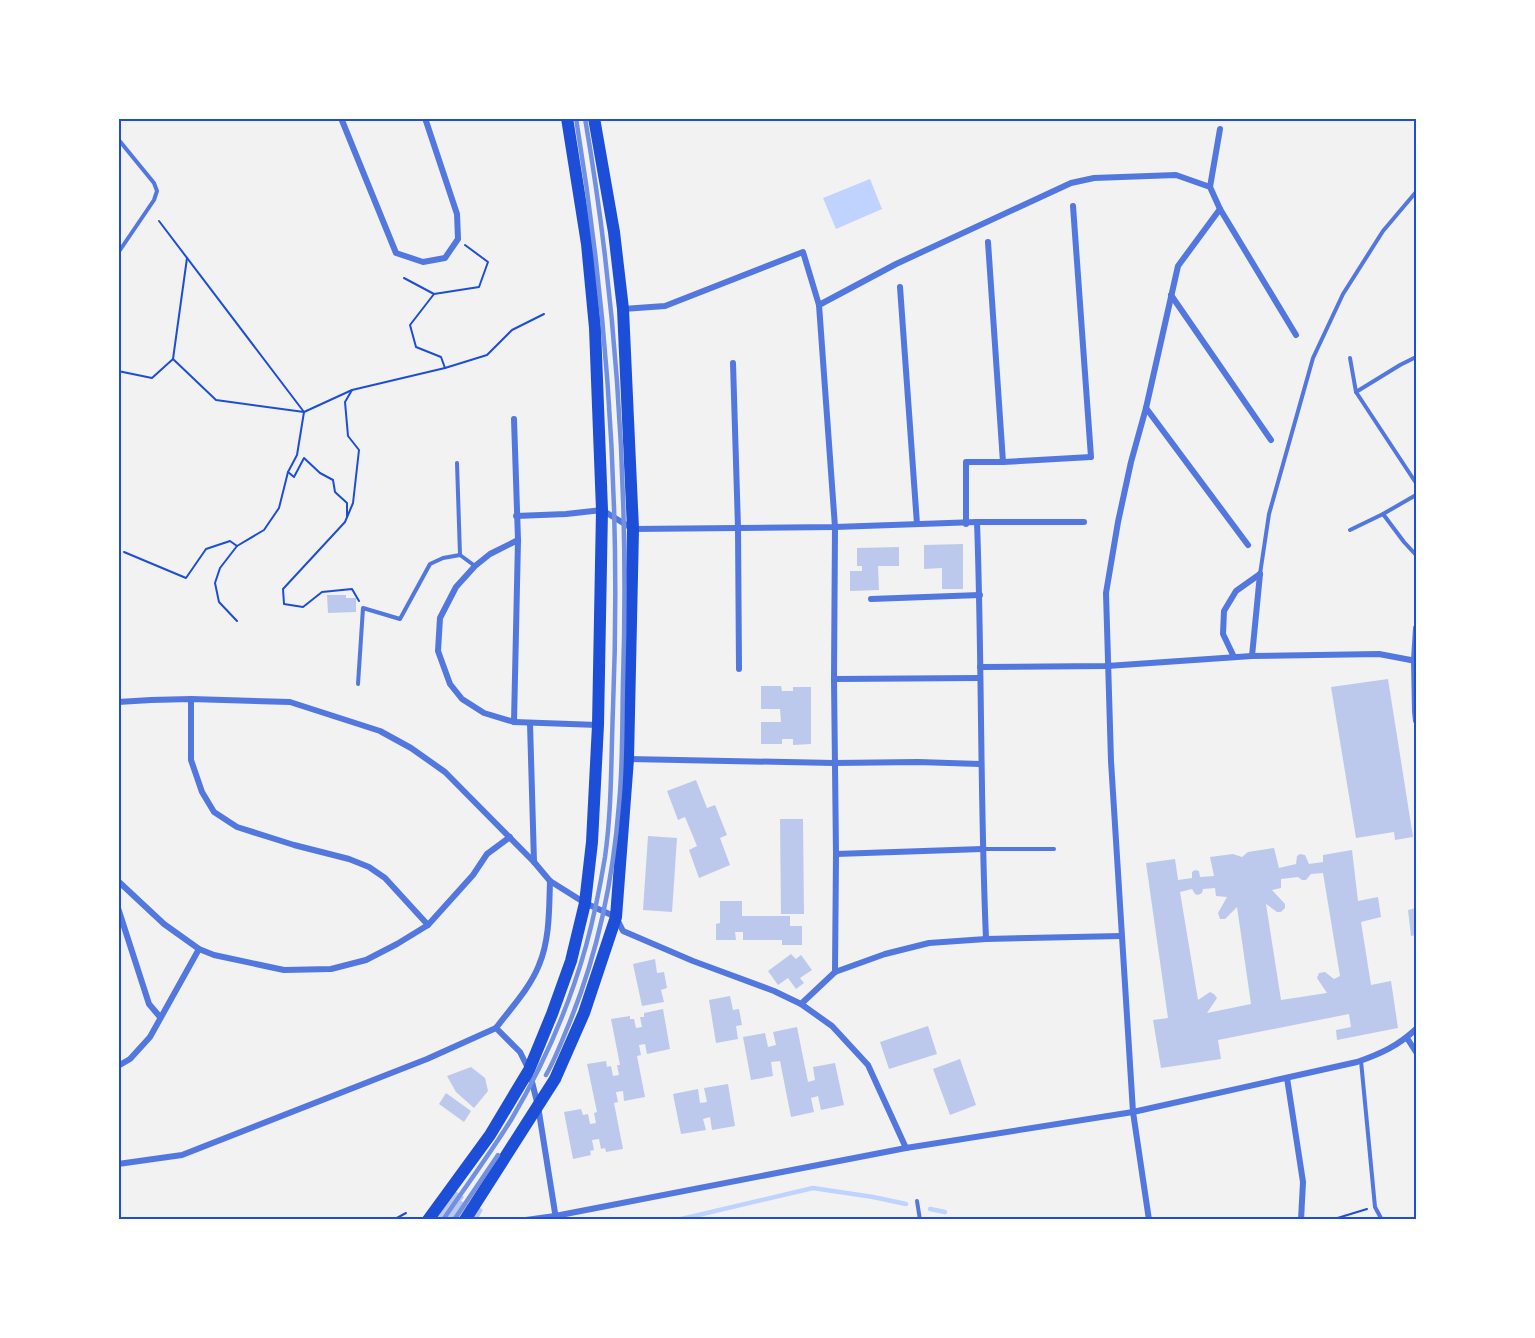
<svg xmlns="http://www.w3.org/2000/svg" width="1535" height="1338" font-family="Overpass,sans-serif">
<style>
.water{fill:#bfd3fe}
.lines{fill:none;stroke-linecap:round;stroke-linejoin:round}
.stream{stroke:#bfd3fe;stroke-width:4.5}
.building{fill:#bdc9ec;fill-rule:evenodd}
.path{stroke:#1d4ed8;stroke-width:2}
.service{stroke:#5277de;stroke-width:4}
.minor{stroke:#5277de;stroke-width:6}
.secondary{stroke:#1d4ed8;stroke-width:12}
.rail{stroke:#7290e2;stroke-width:4.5}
.neatline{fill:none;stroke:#1d4ed8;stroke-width:2}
</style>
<rect width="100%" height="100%" fill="#f2f2f2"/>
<!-- water -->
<polygon class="water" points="870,179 882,209 836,229 823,198"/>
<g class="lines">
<!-- stream -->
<g class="stream">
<polyline points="930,1209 945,1212"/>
<polyline points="677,1220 813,1188 873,1197 906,1204"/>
</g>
</g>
<!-- building -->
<g class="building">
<polygon points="963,544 963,589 942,589 942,568 924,569 924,545"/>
<polygon points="899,547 899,566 878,566 879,590 850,591 850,571 862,571 862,566 857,566 857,548"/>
<polygon points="327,595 346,595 346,598 356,598 356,612 328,613"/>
<polygon points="1388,679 1413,837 1395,840 1394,832 1356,838 1331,687"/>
<polygon points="761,686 781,686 782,691 793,691 793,687 811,687 811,744 793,745 793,739 782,739 782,744 761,744 761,722 781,722 780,709 761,709"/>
<polygon points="696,780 707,808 715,805 727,835 720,838 730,865 699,878 689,850 697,846 685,817 678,820 667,791"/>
<polygon points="780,819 803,819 804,914 781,914"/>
<polygon points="648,836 677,838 672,912 643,910"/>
<path d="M1274 848 1279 868 1296 864 1297 856 1300 854 1305 855 1309 864 1323 862V855L1352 850 1358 901 1378 897 1381 917 1361 922 1371 985 1391 981 1398 1028 1337 1040 1336 1030 1351 1027 1349 1014 1218 1040 1221 1059 1161 1068 1153 1020 1168 1018 1146 863 1175 859 1178 880 1192 878V872L1195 870 1199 871 1200 877 1214 876 1210 857 1233 854 1242 857 1248 852ZM1323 873 1340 976 1334 979 1325 972 1319 973 1317 978 1327 993 1281 1000 1266 904 1277 912H1281L1285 908V904L1272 890 1281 888V879L1298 877 1302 880H1306L1311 874ZM1215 888 1216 896 1227 897 1218 913 1220 919H1225L1237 907 1251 1004 1207 1013 1217 998 1214 994 1210 992 1198 1000 1180 892 1192 889 1195 894 1198 895 1202 893 1203 889Z"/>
<polygon points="720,901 742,901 742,916 790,916 790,926 802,926 802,945 782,945 782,940 743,940 743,932 735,932 736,940 716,940 716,924 720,923"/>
<polygon points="1416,908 1416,935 1411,936 1408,910"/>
<polygon points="791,954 796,959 801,955 812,970 800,978 804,983 796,989 788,978 778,985 768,971"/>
<polygon points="655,959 657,973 664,972 667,988 661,990 664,1002 642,1006 633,964"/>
<polygon points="730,996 733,1010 739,1009 742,1025 736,1026 738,1039 716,1043 709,1000"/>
<polygon points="663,1009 670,1049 647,1054 645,1044 639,1045 641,1055 637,1056 645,1097 624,1101 623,1091 616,1092 618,1102 614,1103 623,1149 606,1152 605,1148 601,1149 599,1139 592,1140 594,1150 590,1151 591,1155 573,1159 564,1112 581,1109 583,1115 588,1114 590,1124 596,1123 594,1113 597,1112 587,1064 606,1061 607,1067 611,1066 613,1076 619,1075 617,1065 620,1065 611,1019 630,1016 630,1019 634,1019 636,1028 642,1027 640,1017 644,1017 644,1013"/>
<polygon points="928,1026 937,1054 889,1069 880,1042"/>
<polygon points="797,1027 808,1082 815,1080 813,1067 835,1063 844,1105 821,1110 818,1096 815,1097 811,1098 814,1112 791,1117 780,1061 771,1062 773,1076 751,1080 743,1037 765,1033 768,1047 776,1045 773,1032"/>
<polygon points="960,1059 976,1105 950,1115 933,1069"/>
<polygon points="471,1067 485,1078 488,1091 474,1108 456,1092 447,1076"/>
<polygon points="728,1084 735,1126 712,1130 710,1117 703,1119 706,1130 681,1134 673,1094 698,1089 700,1103 707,1102 704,1088"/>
<polygon points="446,1093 471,1111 464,1122 439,1104"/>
<polygon points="454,1190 464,1197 461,1201 469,1205 471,1201 483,1210 477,1220 426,1220"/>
</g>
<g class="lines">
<!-- path -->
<g class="path">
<polyline points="159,221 304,412 297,455 288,472 294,477 304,458 320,473 333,480 335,492 347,503 347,517"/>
<polyline points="404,278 434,294"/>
<polyline points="173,359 187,258"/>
<polyline points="445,368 441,357 416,347 410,325 434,294 479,287 488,262 465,245"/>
<polyline points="118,371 152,378 173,359 216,400 304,412 352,390 445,368 487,355 512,330 544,314"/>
<polyline points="352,390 345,402 348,436 359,450 353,503 345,522 283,589 284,604 303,607 322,592 352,589 359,601"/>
<polyline points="124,552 186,578 206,549 230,541 237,546"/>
<polyline points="237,621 219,602 215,583 220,568 237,546 264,530 279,508 288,472"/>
<polyline points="370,1220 395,1219 406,1213"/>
<polyline points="1071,1220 1091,1218 1091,1220"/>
<polyline points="1331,1220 1367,1209"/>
</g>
<!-- service -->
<g class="service">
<polyline points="118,139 154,183 157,191 154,200 118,253"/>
<polyline points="1350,358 1356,392 1416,483"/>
<polyline points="1356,392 1400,365 1416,357"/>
<polyline points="457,463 460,555 475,566"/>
<polyline points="1383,514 1404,542 1416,555"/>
<polyline points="1350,530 1383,514 1416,495"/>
<polyline points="1260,574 1269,514 1313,358 1343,294 1383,231 1416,192"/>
<polyline points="358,684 363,608 400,619 430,564 443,558 460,555"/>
<polyline points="983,849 1054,849"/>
<polyline points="1361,1061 1375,1207 1382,1220"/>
<polyline points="917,1201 920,1220"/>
</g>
<!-- minor -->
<g class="minor">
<polyline points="341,118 396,253 423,262 445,258 458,239 457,214 425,118"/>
<polyline points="1210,187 1220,129"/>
<polyline points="988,242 1003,462"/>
<polyline points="900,287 917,524"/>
<polyline points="1171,295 1271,440"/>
<polyline points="819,305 896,264 1071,183 1094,178 1176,175 1210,187 1220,209 1296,335"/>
<polyline points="623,309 665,306 803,252 819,305 835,527 834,679 836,854 835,972"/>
<polyline points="733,363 738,528 739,669"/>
<polyline points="1146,408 1248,545"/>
<polyline points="514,419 518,540 514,722"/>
<polyline points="516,516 566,514 602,510 633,529 835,527 977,522 1084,522"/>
<path d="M977 522C982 661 980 800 986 939"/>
<polyline points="966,524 966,462 1003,462 1091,457 1073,206"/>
<polyline points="518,540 490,554 475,566 456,587 440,618 438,651 450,684 462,699 484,713 514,722 598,725"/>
<polyline points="871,599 980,595"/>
<polyline points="1416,628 1414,660 1415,712 1416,721"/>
<polyline points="1252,656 1260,574"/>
<polyline points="1234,657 1223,634 1224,611 1236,591 1260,574"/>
<polyline points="980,667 1107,666 1252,656 1379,654 1416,661"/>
<polyline points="834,679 980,678"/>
<polyline points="191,699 191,760 202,792 214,812 237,827 294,845 349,859 369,867 385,878 428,925"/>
<polyline points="118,702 151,700 191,699 290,702 380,731 411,748 445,772 534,862 550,881 585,903 616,917 623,931 693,961 774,991 801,1004 832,1026 868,1065 906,1148"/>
<polyline points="530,723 534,862"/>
<polyline points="628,759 834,763 918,762 980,764"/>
<polyline points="836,854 982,849"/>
<polyline points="118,881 164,924 199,949 214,955 284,970 331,969 366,960 397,944 428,925 473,875 487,854 510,837"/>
<path d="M550 881C549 908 550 939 539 965 530 988 511 1008 496 1028L520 1052 529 1070 538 1106 556 1219"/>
<polyline points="118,908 149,1004 160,1017"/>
<polyline points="801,1004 835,972 885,954 929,943 986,939 1121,936"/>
<polyline points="1407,1038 1416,1052"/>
<polyline points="118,1066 130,1059 150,1037 199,949"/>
<polyline points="1287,1078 1303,1182 1301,1220"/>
<polyline points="118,1164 182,1155 427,1059 496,1028"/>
<path d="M526 1220 555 1216 906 1148 1133 1112 1357 1062C1380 1054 1398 1046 1416 1029"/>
<polyline points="1149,1220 1133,1112 1111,761 1106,593 1118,522 1131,462 1146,408 1178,266 1220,209"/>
</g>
<!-- secondary -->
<g class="secondary">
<polyline points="428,1220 490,1135 529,1070 552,1014 571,961 585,903 592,842 598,725 602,510 595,328 587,244 567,118"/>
<polyline points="465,1220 555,1079 584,1013 616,917 628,759 633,529 623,309 614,232 594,118"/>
</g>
<!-- rail -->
<g class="rail">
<path d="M546 1075C554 1061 560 1046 566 1031 597 958 613 882 619 804 623 764 622 723 623 682 629 493 617 305 585 118"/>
<path d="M443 1220C466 1186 490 1154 511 1120 543 1066 569 1007 586 946 594 917 600 887 605 857 612 808 611 757 613 708 621 511 608 313 576 118"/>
<polyline points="454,1220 498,1155"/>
</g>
</g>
<!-- border -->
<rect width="1535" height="1338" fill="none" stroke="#ffffff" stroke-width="240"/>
<rect x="120" y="120" width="1295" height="1098" class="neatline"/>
</svg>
